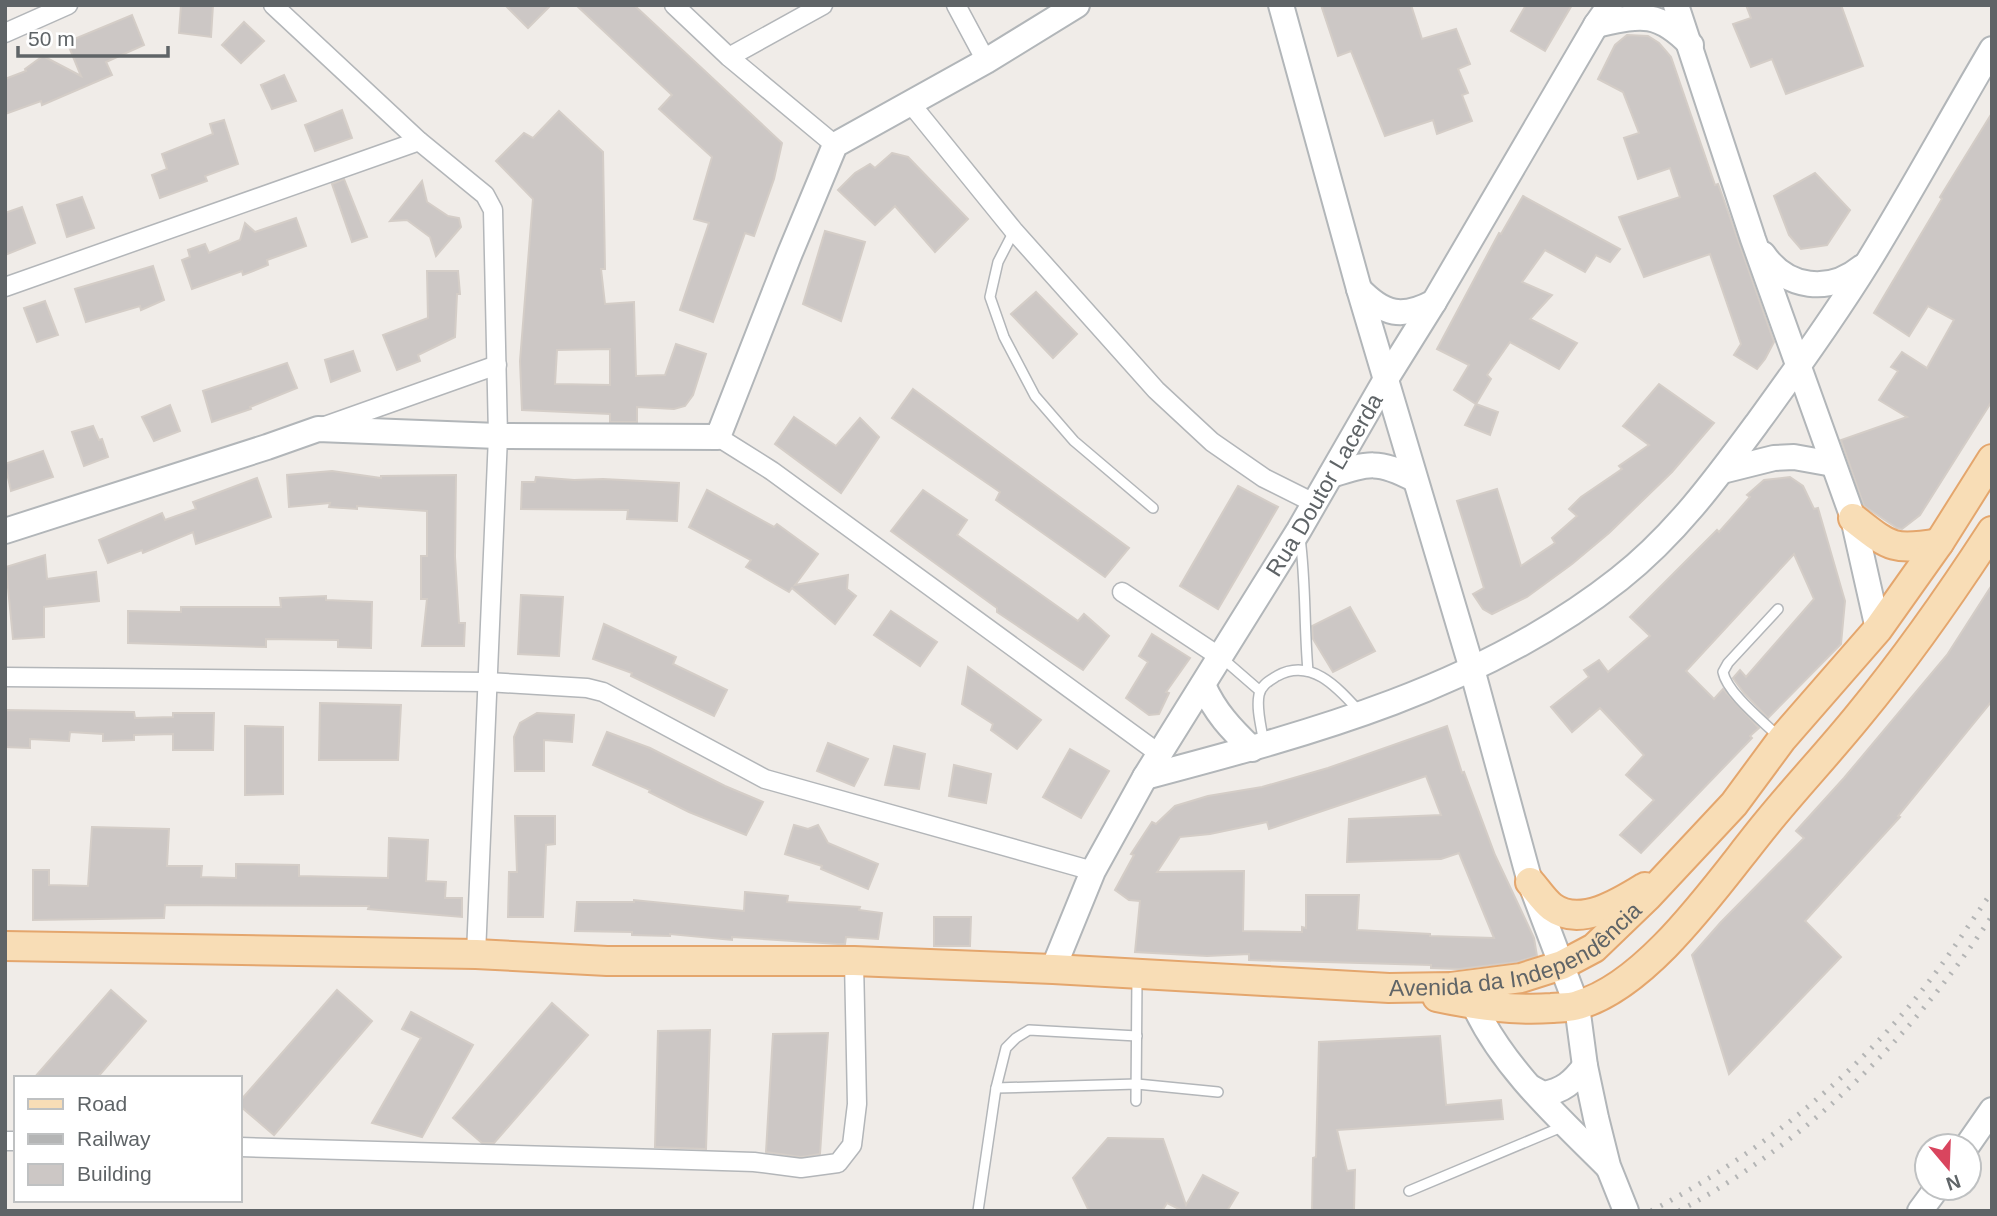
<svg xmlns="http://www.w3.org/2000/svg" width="1997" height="1216" font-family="Helvetica,sans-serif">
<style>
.building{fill:#ccc7c5;stroke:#d4cdc7;stroke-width:2;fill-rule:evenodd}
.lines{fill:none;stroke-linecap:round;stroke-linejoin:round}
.lane-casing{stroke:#b3b6b9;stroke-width:12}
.street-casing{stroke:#b3b6b9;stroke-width:21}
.secondary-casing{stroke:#b2b6b9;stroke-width:28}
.primary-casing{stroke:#e4a66d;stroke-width:32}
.lane{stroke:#fff;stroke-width:9}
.street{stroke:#fff;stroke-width:18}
.secondary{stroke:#fff;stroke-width:24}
.primary{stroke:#f8ddb6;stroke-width:28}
.rail{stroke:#b4b5b5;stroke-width:5;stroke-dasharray:2 9;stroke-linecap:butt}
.labels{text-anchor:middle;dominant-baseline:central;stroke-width:5;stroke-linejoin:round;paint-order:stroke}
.street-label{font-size:23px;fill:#5f6467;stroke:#fff}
</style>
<rect width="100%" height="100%" fill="#f0ece8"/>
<!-- building -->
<g class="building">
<polygon points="181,5 213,5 211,37 179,33"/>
<polygon points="505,5 551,5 528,28"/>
<polygon points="576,5 634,5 782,143 774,179 754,236 745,233 713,322 680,310 709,223 694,219 712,157 659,109 672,95"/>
<polygon points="1321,5 1411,5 1422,39 1456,29 1470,64 1458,69 1468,93 1462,95 1472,121 1437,134 1433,120 1385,136 1351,51 1338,56"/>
<polygon points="1526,5 1572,5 1545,51 1511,31"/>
<polygon points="1746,5 1841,5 1863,66 1786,94 1772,59 1751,67 1733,24 1751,18"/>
<polygon points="132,15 144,45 106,62 112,75 42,105 41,101 5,114 5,79 26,71 25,69 43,56 81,76 67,42"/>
<polygon points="244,22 264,41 241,63 222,45"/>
<polygon points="1627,35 1648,36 1659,43 1671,57 1715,185 1718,184 1726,206 1774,342 1765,359 1757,369 1734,355 1741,344 1710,254 1644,277 1619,217 1680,197 1670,168 1638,179 1624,138 1639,133 1623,92 1598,79 1615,45"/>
<polygon points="284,75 296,101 272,109 261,85"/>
<polygon points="342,110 352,138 315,151 305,125"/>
<path d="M559 111 603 152 605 269H601L605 304 634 302 636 376 665 375 676 344 706 354 693 395 685 406 674 409 637 407V422H610V414L522 410 520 361 533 199 496 161 524 133 533 138ZM610 349V385L555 384 557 350Z"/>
<polygon points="1992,113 1992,401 1920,515 1902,529 1897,528 1864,506 1841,440 1907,417 1879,400 1898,371 1891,367 1902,352 1927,368 1954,320 1928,306 1909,336 1874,313 1942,199 1940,197"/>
<polygon points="224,120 238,164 205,176 207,181 160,198 152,175 167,169 162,154 213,134 210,124"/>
<polygon points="892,153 908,157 968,219 935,252 895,206 875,225 838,190 855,173 870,164 875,168"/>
<polygon points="1815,173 1850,210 1827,245 1801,249 1789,235 1774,196"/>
<polygon points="344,179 367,237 352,242 332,184"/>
<polygon points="422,181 427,202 448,216 459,218 461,227 436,256 430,237 407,220 390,221"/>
<polygon points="1523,196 1620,249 1610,262 1596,255 1585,272 1545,250 1522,282 1552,295 1530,319 1577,343 1559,369 1510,342 1487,375 1491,379 1476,404 1454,390 1469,365 1437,349 1499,233 1501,234"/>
<polygon points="82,197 94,228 67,237 57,205"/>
<polygon points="22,207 35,243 5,255 5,213"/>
<polygon points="296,218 306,246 267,260 268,265 243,275 242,271 192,289 182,260 190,257 188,250 205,244 209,253 240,240 245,223 255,232"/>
<polygon points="825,231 865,242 841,321 803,304"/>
<polygon points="153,266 164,300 141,310 140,306 86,322 75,289"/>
<polygon points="427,271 458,271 460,294 457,294 455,337 418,355 420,361 397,370 383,335 428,318"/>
<polygon points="1036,292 1077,334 1053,358 1011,314"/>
<polygon points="45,301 58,335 37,342 24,308"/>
<polygon points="353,351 360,371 331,382 325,360"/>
<polygon points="287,363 297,388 250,407 251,409 212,422 203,391"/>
<polygon points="1659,384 1714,423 1672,472 1609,533 1572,564 1527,597 1492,614 1483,609 1473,594 1484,588 1457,501 1497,489 1521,566 1555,543 1552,538 1577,516 1569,509 1581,497 1622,469 1619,466 1649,445 1623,426"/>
<polygon points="913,389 1129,548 1105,577 996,500 1000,492 892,418"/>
<polygon points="1476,404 1498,412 1490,435 1465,425"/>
<polygon points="170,405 180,431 154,441 142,417"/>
<polygon points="794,417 836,446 860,418 879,437 841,493 775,444"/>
<polygon points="93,426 99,440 102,439 108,457 84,466 72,432"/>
<polygon points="43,451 53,477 11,491 5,464"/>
<polygon points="332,471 381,478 381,476 456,475 455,557 459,623 465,623 464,646 422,646 427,599 421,599 421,556 427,556 427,511 357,506 357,509 329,507 330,503 289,507 287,475"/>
<polygon points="536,477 574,480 603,479 679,483 677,521 627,519 628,510 521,509 522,482 535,482"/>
<polygon points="1790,477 1803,486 1814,509 1818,508 1845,601 1841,644 1768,718 1744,693 1733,678 1740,670 1746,677 1814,599 1794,554 1686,671 1714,699 1723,689 1759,728 1750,736 1752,738 1641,853 1620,835 1654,800 1626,775 1644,755 1600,708 1572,732 1551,707 1589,677 1584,670 1599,660 1608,672 1650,636 1630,617 1717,530 1719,532 1750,497 1747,495 1764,480"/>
<polygon points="257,478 271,517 196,544 193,532 143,553 142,550 108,563 99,540 162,513 165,520 196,509 193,502"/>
<polygon points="1238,486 1278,507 1218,609 1180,586"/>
<polygon points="707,490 774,527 777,524 818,554 795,585 848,575 847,589 856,596 835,624 792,588 789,592 746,567 751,560 689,527"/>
<polygon points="923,490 967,520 957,535 1078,621 1084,614 1109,636 1083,670 997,612 997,608 891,531"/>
<polygon points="45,555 47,579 96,572 99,601 44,607 44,637 13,639 6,567"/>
<polygon points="1992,585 1992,701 1898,816 1900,817 1805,921 1841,957 1729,1074 1692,955 1721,922 1804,838 1796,831 1844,778 1947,655"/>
<polygon points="521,595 563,597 559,656 518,654"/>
<polygon points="326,596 326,600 372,602 371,648 338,647 338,640 266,639 266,647 128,643 128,611 181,612 181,607 281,607 280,598"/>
<polygon points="1350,607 1375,651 1333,672 1313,639 1312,626"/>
<polygon points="891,611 937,642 920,666 874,635"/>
<polygon points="604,624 676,657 673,664 727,690 714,716 631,676 632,673 593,659"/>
<polygon points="1152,634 1190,658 1166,692 1169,693 1159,714 1149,715 1126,698 1148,662 1139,656"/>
<polygon points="968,667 1041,720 1017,749 991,730 993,724 962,704"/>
<polygon points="320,703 401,705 398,760 319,760"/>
<polygon points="5,710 134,712 135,718 173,717 173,713 214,713 213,750 173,750 173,734 134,735 134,740 103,741 103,734 70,732 69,741 30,739 30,748 5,747"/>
<polygon points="537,713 574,715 572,742 544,740 544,771 515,771 514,737 520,723"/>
<polygon points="245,726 283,727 283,794 245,795"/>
<path d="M1447 726 1462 773 1464 772 1495 855 1534 938 1537 956 1517 962 1459 969 1431 968V965L1249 960V954L1207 956 1135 952 1140 901 1129 900 1115 890 1134 855 1131 854 1152 822 1156 824 1175 806 1208 796 1262 787 1328 768ZM1426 776 1441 815 1349 819 1347 862 1441 859 1459 853 1494 938 1430 936V934L1357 930 1359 895H1306V928L1302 927V932L1243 931 1244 871 1157 872 1180 837 1210 834 1267 822 1269 829Z"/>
<polygon points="607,732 650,748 725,786 763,802 746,835 689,812 649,792 650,790 593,765"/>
<polygon points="828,743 868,759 854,786 817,771"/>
<polygon points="894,746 925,754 919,789 885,785"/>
<polygon points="1070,749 1109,771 1081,818 1043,797"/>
<polygon points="954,765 991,774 986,803 949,796"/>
<polygon points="515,816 555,816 555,844 546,845 543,917 508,917 509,872 517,872"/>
<polygon points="794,825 808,829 818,825 828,843 878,864 868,889 821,869 822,866 785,854"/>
<polygon points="92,827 169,829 167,866 202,866 201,877 236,878 236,864 299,865 299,876 388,878 389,838 428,840 426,881 446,882 445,898 462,898 462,917 368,909 369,906 165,905 164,918 33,920 33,870 49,870 49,885 88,886"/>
<polygon points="745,892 788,896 787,902 860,907 859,910 882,913 878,939 846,937 845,944 838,944 732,937 732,940 670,934 670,936 632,935 632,932 575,931 577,902 634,902 634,900 744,911"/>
<polygon points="934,917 971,917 970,946 934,946"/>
<polygon points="111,990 146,1021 97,1078 34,1078"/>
<polygon points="337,990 372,1021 274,1135 240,1106 240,1101"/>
<polygon points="552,1003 588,1035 494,1143 482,1143 453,1118"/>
<polygon points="411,1012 473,1045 422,1137 372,1123 421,1038 402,1029"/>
<polygon points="710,1030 706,1149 655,1147 658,1031"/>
<polygon points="828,1033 820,1154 801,1157 766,1152 773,1034"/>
<polygon points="1440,1036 1446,1105 1501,1100 1503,1119 1337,1130 1347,1171 1355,1170 1354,1211 1312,1211 1313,1158 1316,1157 1319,1042"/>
<polygon points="1108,1138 1163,1139 1186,1205 1203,1175 1238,1193 1227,1211 1183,1211 1167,1203 1162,1211 1089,1211 1073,1178"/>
</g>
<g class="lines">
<!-- lane casing -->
<g class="lane-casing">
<g id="lane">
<polyline points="1014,231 998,262 990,297 1004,337 1035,396 1074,441 1153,508"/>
<path d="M1300 538C1306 582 1304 626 1308 671"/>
<path d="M1778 609 1728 663 1723 672C1727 693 1764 722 1780 738"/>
<polyline points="1222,658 1260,691"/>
<path d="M1264 744C1262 729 1256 710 1259 695 1261 685 1269 681 1277 676 1311 657 1338 688 1359 711"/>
<polyline points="996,1088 1137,1084 1218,1092"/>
<polyline points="1136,1101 1137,977"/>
<polyline points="1409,1191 1564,1126"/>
<polyline points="978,1211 996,1088 1006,1048 1016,1038 1029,1030 1137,1036"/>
</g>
</g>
<!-- street casing -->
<g class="street-casing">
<g id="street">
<polyline points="273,5 419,141 485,195 493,210 498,436 476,954"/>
<polyline points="674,5 729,57 835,145"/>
<polyline points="956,5 986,61"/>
<polyline points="5,33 68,5"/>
<polyline points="729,57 823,5"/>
<polyline points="911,104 1014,231 1156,390 1212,442 1264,478 1314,503"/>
<polyline points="5,287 419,141"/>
<polyline points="325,426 497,365"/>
<polyline points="718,437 772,471 1161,755"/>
<polyline points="1122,592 1220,657"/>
<polyline points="5,677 487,682 587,688 603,692 765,779 1093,871"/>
<polyline points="5,1141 16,1141"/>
<polyline points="240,1147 660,1159 754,1162 801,1168 838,1163 852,1145 857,1104 854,961"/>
</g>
</g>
<!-- secondary casing -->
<g class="secondary-casing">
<g id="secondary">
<polyline points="1281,5 1359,289 1472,669 1530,882 1577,1006 1585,1066 1596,1118 1608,1166 1626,1211"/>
<polyline points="1676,5 1753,239 1853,518 1878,629"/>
<path d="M1596 25C1641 15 1657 10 1691 45"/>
<path d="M1763 254C1787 289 1829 294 1862 267"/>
<path d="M1359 289C1384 315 1402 319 1434 302"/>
<polyline points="1722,471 1774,458 1794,457 1833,464"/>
<path d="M1331 475C1369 463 1378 460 1414 479"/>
<polyline points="5,531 267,447 318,429 498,436 718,437 790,253 835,145 986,61 1077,5"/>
<path d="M1203 685C1215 712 1231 729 1252 749"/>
<path d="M1145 777C1311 733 1481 688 1619 579 1675 535 1716 479 1758 422 1796 370 1834 317 1868 262 1911 192 1950 120 1992 49"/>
<path id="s1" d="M1053 969 1093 871 1145 777 1299 530 1386 379 1434 302 1596 25 1610 5"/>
<path d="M1474 1005C1503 1068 1559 1118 1607 1166"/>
<path d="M1532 1088 1543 1094C1563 1091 1573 1082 1585 1066"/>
<polyline points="1967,1146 1992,1110"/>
<polyline points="1920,1211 1937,1188"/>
</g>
</g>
<!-- primary casing -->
<g class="primary-casing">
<g id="primary">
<path d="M1853 518C1890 547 1892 551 1939 543"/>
<path d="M1530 882C1537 890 1544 901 1552 907 1580 928 1621 902 1645 887"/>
<path id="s2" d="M5 946 476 954 607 961H854L1053 969 1389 988 1451 987 1521 978 1562 965 1594 948 1647 897 1734 804 1782 739 1878 629 1939 543 1992 459"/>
<path d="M1437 997C1475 1005 1512 1011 1552 1008 1560 1007 1570 1008 1578 1005 1650 985 1720 880 1766 824 1796 787 1829 752 1859 715 1907 657 1951 594 1992 531"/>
</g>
</g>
<!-- lane -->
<use href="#lane" class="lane"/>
<!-- street -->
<use href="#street" class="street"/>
<!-- secondary -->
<use href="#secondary" class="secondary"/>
<!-- primary -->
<use href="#primary" class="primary"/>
<!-- rail -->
<g class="rail">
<path d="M1651 1211C1758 1155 1857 1076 1930 980 1952 952 1971 921 1992 892"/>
<path d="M1679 1211C1811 1140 1909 1040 1992 916"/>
</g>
</g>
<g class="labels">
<!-- street labels -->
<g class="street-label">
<text stroke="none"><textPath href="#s1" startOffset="556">Rua Doutor Lacerda</textPath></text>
<text stroke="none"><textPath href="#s2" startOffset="1521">Avenida da Independência</textPath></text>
</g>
</g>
<!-- border -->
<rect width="1997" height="1216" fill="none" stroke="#5f6467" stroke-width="14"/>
<!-- legend -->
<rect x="14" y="1076" width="228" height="126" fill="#ffffff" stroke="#bfc1c2" stroke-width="2"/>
<rect x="28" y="1099" width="35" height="10" fill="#f8ddb6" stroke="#bfc1c2" stroke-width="2"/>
<text x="77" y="1111" font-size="21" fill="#5f6467">Road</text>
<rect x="28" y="1134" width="35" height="10" fill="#b4b5b5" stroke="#bfc1c2" stroke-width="2"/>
<text x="77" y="1146" font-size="21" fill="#5f6467">Railway</text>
<rect x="28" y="1164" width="35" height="21" fill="#ccc7c5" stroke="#bfc1c2" stroke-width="2"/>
<text x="77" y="1181" font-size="21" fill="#5f6467">Building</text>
<!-- north arrow -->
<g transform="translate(1948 1167) rotate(161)"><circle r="33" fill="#ffffff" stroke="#bfc1c2" stroke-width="2"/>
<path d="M0-5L12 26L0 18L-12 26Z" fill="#d9455e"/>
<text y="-10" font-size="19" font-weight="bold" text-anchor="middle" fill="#5f6467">N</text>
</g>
<!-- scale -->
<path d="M18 46v10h150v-10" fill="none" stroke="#5f6467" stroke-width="3.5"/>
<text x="28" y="46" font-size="21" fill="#5f6467" stroke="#ffffff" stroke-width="5" paint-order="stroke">50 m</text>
</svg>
